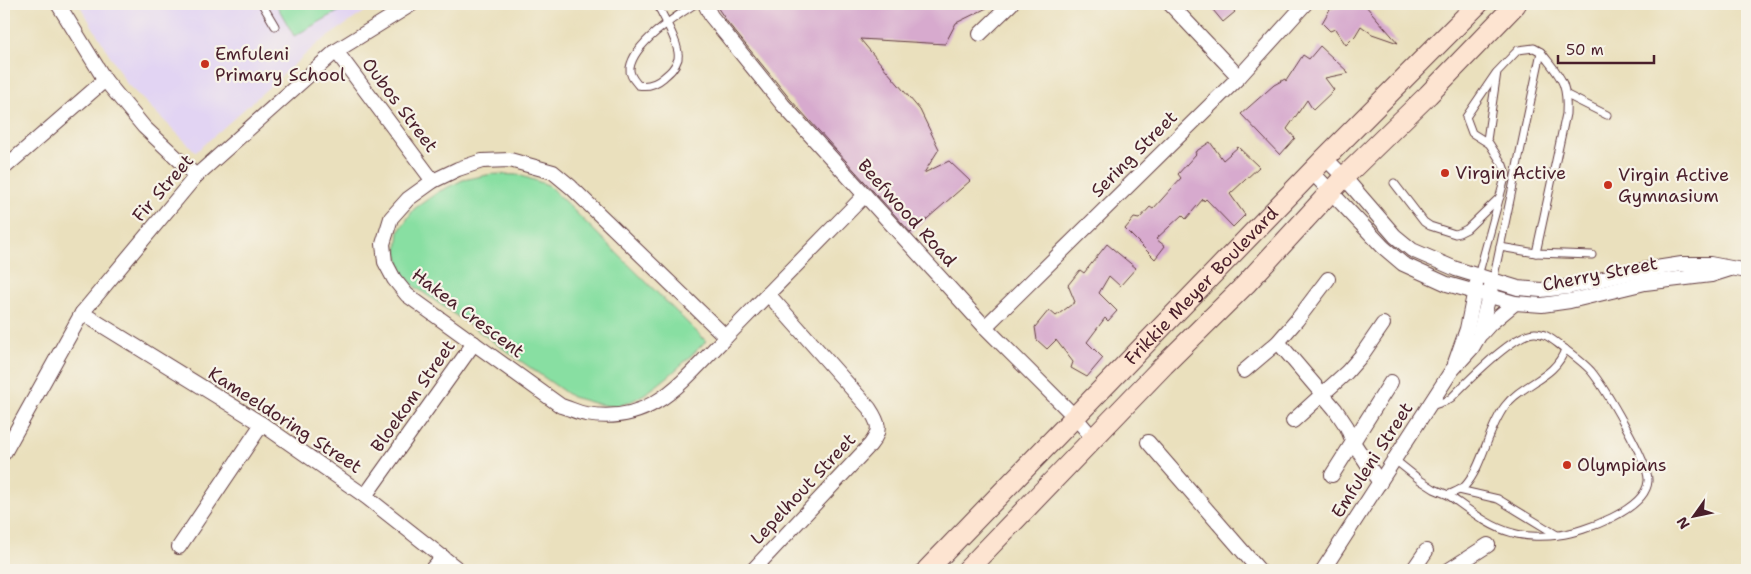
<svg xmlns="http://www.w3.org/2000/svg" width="1751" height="574" font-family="'Shantell Sans',sans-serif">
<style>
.built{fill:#e2d4f3}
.green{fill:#88dfa2;stroke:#697f66}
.building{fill:#d7aace}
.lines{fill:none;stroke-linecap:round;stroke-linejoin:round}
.lane-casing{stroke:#623c41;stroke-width:9}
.street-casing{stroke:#623c41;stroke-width:16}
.secondary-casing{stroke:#623c41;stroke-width:22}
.lane{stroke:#fff;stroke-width:7}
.street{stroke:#fff;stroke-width:14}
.secondary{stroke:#fde4d1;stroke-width:20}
.poi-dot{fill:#c8321e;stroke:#f7f3e8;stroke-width:2}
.labels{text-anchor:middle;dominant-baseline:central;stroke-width:4.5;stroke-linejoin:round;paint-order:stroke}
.poi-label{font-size:18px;fill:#4a1f2b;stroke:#f7f3e8;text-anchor:start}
.street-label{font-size:18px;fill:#4a1f2b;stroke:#f7f3e8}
</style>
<rect width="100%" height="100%" fill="#f7f3e8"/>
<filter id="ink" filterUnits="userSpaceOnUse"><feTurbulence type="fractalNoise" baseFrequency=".02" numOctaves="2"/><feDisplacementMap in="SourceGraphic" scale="10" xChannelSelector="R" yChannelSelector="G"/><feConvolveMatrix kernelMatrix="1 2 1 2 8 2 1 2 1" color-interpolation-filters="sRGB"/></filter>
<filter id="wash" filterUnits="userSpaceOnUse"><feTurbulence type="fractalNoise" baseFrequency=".0096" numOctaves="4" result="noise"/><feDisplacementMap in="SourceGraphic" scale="20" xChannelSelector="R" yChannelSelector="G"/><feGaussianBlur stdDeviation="1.12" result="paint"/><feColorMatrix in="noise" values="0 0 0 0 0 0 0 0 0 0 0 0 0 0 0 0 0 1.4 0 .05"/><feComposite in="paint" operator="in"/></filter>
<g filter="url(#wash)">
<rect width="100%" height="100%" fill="#eae0bd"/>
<!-- built -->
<polygon class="built" points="79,4 376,4 317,44 196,152 127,84"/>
<!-- green -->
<g class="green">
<polygon points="281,4 352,4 294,36 277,6"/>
<path d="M492 174 519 175 548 185 706 341C687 360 642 405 614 406 600 406 585 400 572 397L414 286 403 273 397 253 399 231 414 209 438 192 463 180Z"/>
</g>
<g id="blocks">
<!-- building -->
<g class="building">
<polygon points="715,4 995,4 956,23 945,44 860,39 920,110 939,149 924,173 949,161 970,181 911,233 790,99 728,23"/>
<polygon points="1208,4 1228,4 1235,12 1223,22"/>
<polygon points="1353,4 1365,5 1398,43 1372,34 1361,26 1355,36 1346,45 1335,29 1330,31 1322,23 1330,9 1350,6"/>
<polygon points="1320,46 1349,73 1325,78 1334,90 1313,110 1307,100 1287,129 1295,138 1280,155 1241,114 1274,85 1285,79 1286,81 1303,55 1309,59"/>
<polygon points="1210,142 1223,160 1238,147 1259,167 1230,194 1245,215 1233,227 1206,199 1204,201 1203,199 1186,219 1182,215 1156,239 1165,246 1155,259 1125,229 1134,218 1139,219 1150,207 1153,209 1181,178 1178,174 1196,154 1195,152"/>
<polygon points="1107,244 1136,268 1120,286 1109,276 1099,293 1117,311 1108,321 1105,318 1087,342 1103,358 1087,377 1071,368 1073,362 1056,340 1047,349 1037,340 1035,327 1049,310 1056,316 1075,302 1068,285 1080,270 1084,273"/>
</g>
</g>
</g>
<g filter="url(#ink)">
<use href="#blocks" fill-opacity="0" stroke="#623c41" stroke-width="1"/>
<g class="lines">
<!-- lane casing -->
<g class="lane-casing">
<g id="lane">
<polyline points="262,4 275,26"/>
<path d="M657 4C663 16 681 46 678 59 675 68 670 72 663 78 656 84 648 87 638 85 634 80 629 75 630 68 634 43 675 17 695 4"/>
<polyline points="1567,95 1607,115"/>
<polyline points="1488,143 1472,133 1466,117 1496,73"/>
<polyline points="1394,183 1424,222 1430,226 1455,234 1459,233 1467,229 1500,197"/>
<polyline points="1500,247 1536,253 1592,255"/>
<path d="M1536 253 1566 114C1568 81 1560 77 1541 52"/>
<polyline points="1478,276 1506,174 1503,165 1487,140 1497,72 1518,50 1534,48 1541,52 1493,281"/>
<path d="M1431 406 1446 401 1451 398C1467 382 1513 334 1534 333 1546 332 1556 343 1565 349"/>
<path d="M1395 460 1420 480 1434 489 1448 495C1454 492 1461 490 1465 486 1483 466 1488 428 1505 406 1522 383 1556 378 1565 349 1574 356 1584 363 1591 371 1604 387 1650 464 1648 481 1646 510 1583 532 1559 535 1545 537 1526 537 1513 533 1489 527 1468 509 1448 495"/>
<polyline points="1459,490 1498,499 1557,535"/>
</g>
</g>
<!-- street casing -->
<g class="street-casing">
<g id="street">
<polyline points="58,4 105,80 144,127 196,176"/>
<polyline points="705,4 711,16 783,105 985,327 1075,417 1093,438"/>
<polyline points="1170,4 1239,77"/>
<polyline points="980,34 1011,4"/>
<polyline points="336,51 433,181"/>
<polyline points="1325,158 1344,177 1395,236 1412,250 1456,269 1518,288 1541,290 1568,287 1643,270 1682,264 1710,264 1747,271"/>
<path d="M510 160 553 172 571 187 726 337C684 379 653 426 586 414 578 413 569 408 561 406L407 295 394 279 385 262 383 244 391 218 408 199 433 181 458 169 482 161Z"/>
<polyline points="4,168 105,80"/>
<polyline points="1312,172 1383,247 1403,264 1447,284 1515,303 1542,305 1570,301 1645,283 1711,275 1730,269"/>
<polyline points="82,313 262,424 365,496 459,570"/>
<polyline points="985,327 1239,77 1305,4"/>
<polyline points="1482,333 1491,323 1515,303"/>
<polyline points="726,337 865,195"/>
<polyline points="1278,342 1335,409 1347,427 1353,442 1380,483"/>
<polyline points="1455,363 1467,329 1476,285"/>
<polyline points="1244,371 1278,342 1297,320 1328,279"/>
<polyline points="1293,421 1347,372 1361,356 1383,324"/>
<polyline points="1148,442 1259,570"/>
<polyline points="4,453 82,313 196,176 336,51 412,4"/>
<polyline points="1332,475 1391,382"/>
<polyline points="365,496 474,343"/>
<polyline points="179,547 262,424"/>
<polyline points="431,570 443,557"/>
<path d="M753 570 870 445C882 430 879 423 869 408L768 294"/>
<polyline points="1323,570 1452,370 1472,348 1479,336 1491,287"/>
<polyline points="1413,570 1426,551"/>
<polyline points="1449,570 1488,545"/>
</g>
</g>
<!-- secondary casing -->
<g class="secondary-casing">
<g id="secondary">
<path id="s1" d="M927 570 1325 158 1478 4"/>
<polyline points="967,570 1164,365 1246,284 1344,177 1428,95 1516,4"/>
</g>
</g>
<!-- lane -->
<use href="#lane" class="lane"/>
<!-- street -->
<use href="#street" class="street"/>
<!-- secondary -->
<use href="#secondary" class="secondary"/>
</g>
</g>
<!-- markers -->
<g class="poi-dot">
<circle cx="205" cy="64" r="5"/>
<circle cx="1445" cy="173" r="5"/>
<circle cx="1608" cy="185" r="5"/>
<circle cx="1567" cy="465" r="5"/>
</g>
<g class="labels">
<!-- poi labels -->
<g class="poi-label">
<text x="215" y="54">Emfuleni<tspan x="215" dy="21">Primary School</tspan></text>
<text x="1455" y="173">Virgin Active</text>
<text x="1618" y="175">Virgin Active<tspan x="1618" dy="21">Gymnasium</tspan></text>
<text x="1577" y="465">Olympians</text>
</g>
<!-- street labels -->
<g class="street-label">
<text transform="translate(400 105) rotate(53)">Oubos Street</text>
<text transform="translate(1134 154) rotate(-45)">Sering Street</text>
<text transform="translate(163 188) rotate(-49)">Fir Street</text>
<text transform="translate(907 213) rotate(48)">Beefwood Road</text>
<text transform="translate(1600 274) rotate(-11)">Cherry Street</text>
<text stroke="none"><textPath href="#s1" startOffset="395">Frikkie Meyer Boulevard</textPath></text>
<text transform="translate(468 313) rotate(37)">Hakea Crescent</text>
<text transform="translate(413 396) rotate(-55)">Bloekom Street</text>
<text transform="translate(285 420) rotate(33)">Kameeldoring Street</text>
<text transform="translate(1372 460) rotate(-57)">Emfuleni Street</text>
<text transform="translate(803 489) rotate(-47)">Lepelhout Street</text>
</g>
</g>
<!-- margin -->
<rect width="1751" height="574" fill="none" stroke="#f7f3e8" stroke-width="20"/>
<!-- north arrow -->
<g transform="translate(1694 516) rotate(237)" stroke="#f7f3e8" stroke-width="4" paint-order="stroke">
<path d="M0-4L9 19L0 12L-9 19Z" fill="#4a1f2b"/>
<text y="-8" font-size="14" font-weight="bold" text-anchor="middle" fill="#4a1f2b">N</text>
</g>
<!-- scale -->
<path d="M1558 55v8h96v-8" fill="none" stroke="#4a1f2b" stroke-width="2.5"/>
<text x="1566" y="55" font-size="15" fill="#4a1f2b" stroke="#f7f3e8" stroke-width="4" paint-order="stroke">50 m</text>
</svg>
